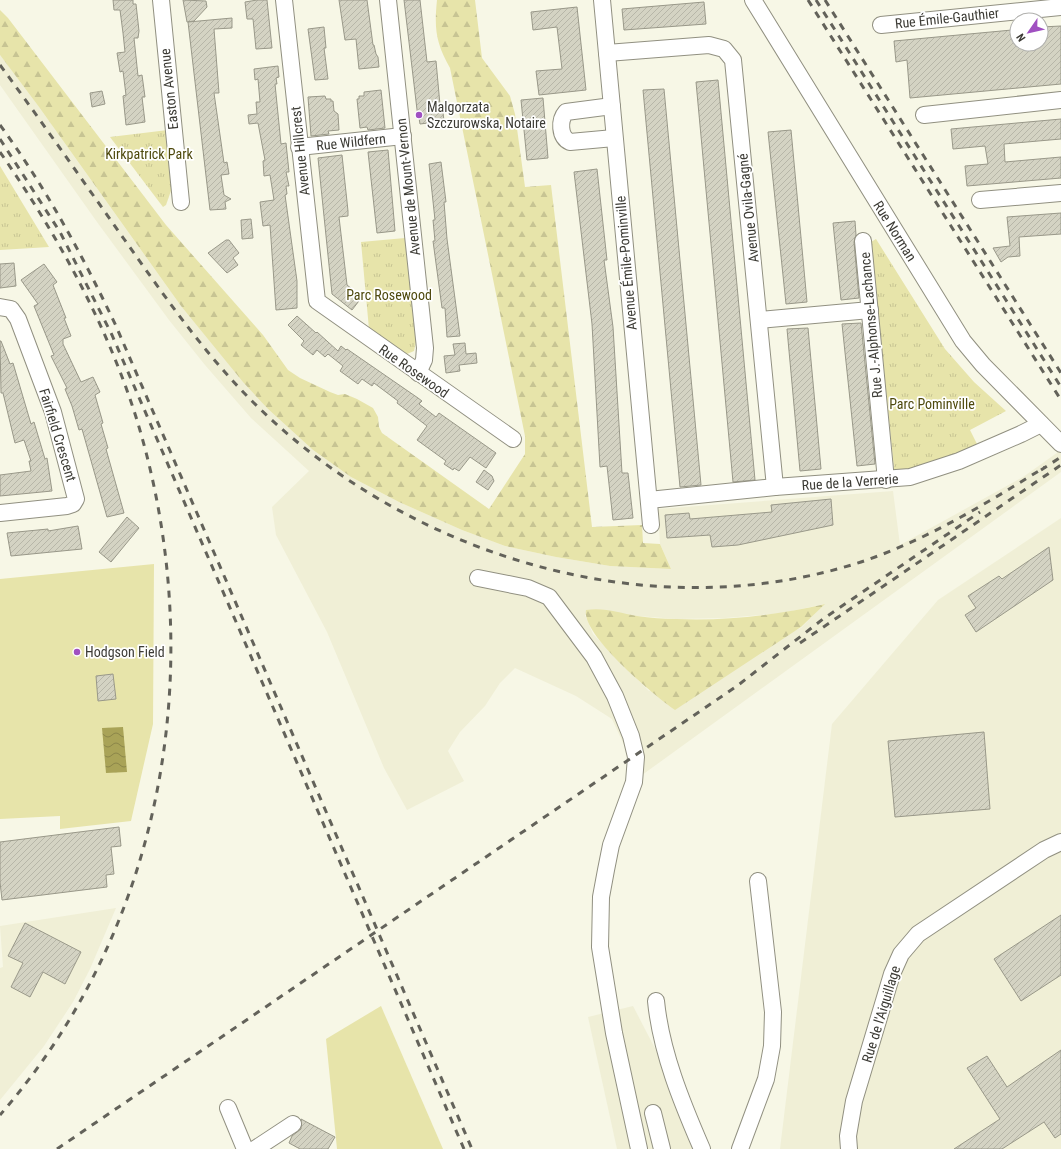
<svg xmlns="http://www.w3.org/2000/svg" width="1061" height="1149" font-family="'Roboto Condensed',sans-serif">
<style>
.built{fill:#f0efd6;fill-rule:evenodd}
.grass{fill:#e7e4aa}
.forest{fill:url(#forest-firs)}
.park{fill:url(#park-tufts)}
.water{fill:url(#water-waves)}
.building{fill:url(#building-hatch);stroke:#999889}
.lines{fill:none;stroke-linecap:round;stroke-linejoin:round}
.minor-casing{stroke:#919081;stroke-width:18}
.minor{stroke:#fff;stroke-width:16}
.rail{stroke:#63625a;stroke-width:3;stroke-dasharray:7 7;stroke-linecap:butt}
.poi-dot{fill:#a050c1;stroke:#fff;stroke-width:1.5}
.labels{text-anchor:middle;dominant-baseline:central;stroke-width:3.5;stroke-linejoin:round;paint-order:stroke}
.street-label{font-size:14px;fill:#3c3b35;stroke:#fff}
.poi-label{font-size:14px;fill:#3c3b35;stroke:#fff;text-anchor:start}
.park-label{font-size:14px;fill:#4e490d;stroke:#fff}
</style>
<defs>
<pattern id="forest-firs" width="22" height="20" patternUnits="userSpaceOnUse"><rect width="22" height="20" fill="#e7e4aa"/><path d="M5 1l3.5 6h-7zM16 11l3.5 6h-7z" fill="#c7c493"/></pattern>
<pattern id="park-tufts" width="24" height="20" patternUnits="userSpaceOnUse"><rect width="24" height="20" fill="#e7e4aa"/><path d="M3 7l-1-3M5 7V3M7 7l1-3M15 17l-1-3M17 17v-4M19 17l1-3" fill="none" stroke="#c7c493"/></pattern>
<pattern id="water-waves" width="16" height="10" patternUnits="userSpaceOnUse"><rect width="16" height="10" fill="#a9a357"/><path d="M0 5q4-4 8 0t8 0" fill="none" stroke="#8b8649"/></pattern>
<pattern id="building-hatch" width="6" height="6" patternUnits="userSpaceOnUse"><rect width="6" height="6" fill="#d4d3c3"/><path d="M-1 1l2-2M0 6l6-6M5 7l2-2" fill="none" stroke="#b7b6a8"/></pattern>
</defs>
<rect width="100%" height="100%" fill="#f7f7e6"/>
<!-- built -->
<g class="built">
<path d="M0 55 39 107 181 306 268 409 313 450 351 477 399 502 462 530 505 546 556 557 610 566 671 569 660 544 658 509 893 491 900 545 1023 477 1061 450V472L631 783 629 761 624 745 612 719 576 696 515 668 500 683 485 706 460 732 448 751 464 781 407 810 384 768 327 632 276 535 272 507 309 471 251 418 205 365 169 320 97 222 0 85ZM824 604 801 628 649 691 593 634 585 615 638 616 677 619 725 618 783 613Z"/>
<polygon points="1061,518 1061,1149 780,1149 832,724 938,600"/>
<polygon points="116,908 90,969 73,1002 44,1046 0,1100 0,968 3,967 0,926"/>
<polygon points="633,1006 707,1149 617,1149 588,1017"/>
</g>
<!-- grass -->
<g class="grass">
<polygon points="154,564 153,724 131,821 60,829 60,816 0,819 0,579"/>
<polygon points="381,1006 443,1149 337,1149 326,1039"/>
</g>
<!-- forest -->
<g class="forest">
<path d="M437 0H475L482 58 510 96 515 114 525 187 551 185 592 527 642 525 643 543 660 544 671 569 610 566 556 557 505 546 462 530 399 502 351 477 313 450 268 409 243 382 181 306 39 107 0 55V10L8 18 166 225 263 335 288 370 300 378 330 392 338 395 345 394 357 399 373 408 378 417 379 427 382 433 489 509 525 454V436L450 68C436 43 434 29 437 0Z"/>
<path d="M825 604 801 627 675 710C655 696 581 635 586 610 604 607 620 613 637 616 650 618 664 619 677 619 727 621 777 615 825 604Z"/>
</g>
<!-- park -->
<g class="park">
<polygon points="168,130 172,188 166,205 163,207 110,137"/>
<polygon points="0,166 49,247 0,250"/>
<polygon points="405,238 416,342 414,351 407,354 369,329 361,242"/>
<polygon points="876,239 945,349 974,382 1006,411 970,430 978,446 915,469 895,471 894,469 871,242"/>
</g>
<!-- water -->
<polygon class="water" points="123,727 127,772 106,773 102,728"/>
<!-- building -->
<g class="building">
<polygon points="113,0 133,0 133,4 136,4 139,31 138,38 134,38 138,76 142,75 145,97 142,97 145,122 126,125 123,96 126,95 123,71 120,72 117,53 125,52 123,33 120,10 114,10"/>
<polygon points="183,0 206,1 207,7 194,21 187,22"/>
<polygon points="257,0 267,0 272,48 256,49 253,19 247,19 245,2"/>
<polygon points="339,0 367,0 373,45 374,45 376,54 378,57 379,67 359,69 356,39 345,40"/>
<polygon points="404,0 420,0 427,62 436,61 440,105 442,104 444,121 420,124 419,118 418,118"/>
<polygon points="704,2 706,24 624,30 622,9"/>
<polygon points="577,7 586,90 539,95 536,71 562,69 557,27 533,30 531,12"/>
<polygon points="232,18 232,28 214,29 219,93 214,93 224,163 227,162 229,174 221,175 224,195 231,199 225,202 226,209 210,210 188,22"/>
<polygon points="1061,26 1061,84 910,98 907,60 896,62 894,41 1012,30 1017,30 1017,44 1041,44 1041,27"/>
<polygon points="324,27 326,48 324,48 328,79 315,80 308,29"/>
<polygon points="278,66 279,77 276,78 277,84 275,84 281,144 286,143 289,172 286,172 289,186 286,186 287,194 285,195 297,281 297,308 276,310 270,225 263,226 260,202 274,200 270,175 264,176 263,161 265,160 258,123 249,124 248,115 257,114 256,102 260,102 258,79 255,80 254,69"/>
<polygon points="718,80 755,480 733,482 696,82"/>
<polygon points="664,89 701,485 680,487 643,90"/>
<polygon points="381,90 385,128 368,130 367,127 360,128 357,99 359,99 359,96 364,96 364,92"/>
<polygon points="102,91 105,104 92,107 90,93"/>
<polygon points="325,96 326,99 331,99 331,101 333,101 334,111 338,114 339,130 328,131 329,134 311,136 308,97"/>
<polygon points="543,98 548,158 527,160 521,100"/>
<polygon points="1061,119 1061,139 1004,144 1005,162 1061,157 1061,178 967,186 965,166 988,164 985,146 953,149 951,129"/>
<polygon points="791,130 807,302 786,304 768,132"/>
<polygon points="388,150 395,231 377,233 368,152"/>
<polygon points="342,155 348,211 348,216 339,217 347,285 362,297 352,310 332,294 318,158"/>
<polygon points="441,162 446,202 444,202 447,239 460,336 447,337 445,308 442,308 433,241 435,241 433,220 435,220 429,164"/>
<polygon points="597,169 607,260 604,260 613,327 622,473 628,473 633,518 613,520 607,466 600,467 592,324 574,172"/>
<polygon points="1061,213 1061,234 1019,237 1020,256 1008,257 1001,262 993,248 1010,246 1007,217"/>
<polygon points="251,219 253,238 242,239 241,220"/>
<polygon points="855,221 856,235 854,242 859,298 841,300 833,223"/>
<polygon points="226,240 229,240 239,253 233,258 238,265 227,273 208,253"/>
<polygon points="14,263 16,286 0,288 0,264"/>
<polygon points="44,264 57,282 53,285 66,318 64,318 71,336 63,339 63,344 81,382 93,377 100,392 95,395 103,423 101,424 108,448 106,449 124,513 107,517 82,429 79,430 72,406 65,389 67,388 51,356 54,355 34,306 38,304 21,280"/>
<polygon points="297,316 316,333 317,332 338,351 341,346 346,350 347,349 418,398 422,401 419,404 436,417 439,413 496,453 486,468 470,457 459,471 454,468 453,470 444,464 446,461 417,440 427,426 397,403 398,401 374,383 372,386 362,379 358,384 340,371 343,366 328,354 325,357 317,350 313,355 301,345 304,341 288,325"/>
<polygon points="861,323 875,464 857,466 842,324"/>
<polygon points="808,328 821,469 800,471 787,329"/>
<polygon points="0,341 1,341 10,364 13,363 31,424 34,422 45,459 47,458 52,491 0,496 0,475 31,471 29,461 31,461 24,440 15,443 3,393 1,393"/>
<polygon points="465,343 466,354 476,353 477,363 459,365 460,371 446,373 444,356 455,355 453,344"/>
<polygon points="484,470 492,476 494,481 488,490 476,482"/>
<polygon points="831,499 833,525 738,545 712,547 710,535 667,538 665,515 689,513 690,519 772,512 771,505"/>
<polygon points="127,517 139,528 111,562 99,552"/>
<polygon points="78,526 82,549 11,556 7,533 48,529 48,531"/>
<polygon points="1049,547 1053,580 976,632 965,615 976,608 968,596 999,576 1002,579"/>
<polygon points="113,674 116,699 98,701 96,676"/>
<polygon points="984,732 990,809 895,817 888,741"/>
<polygon points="119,827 121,846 111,847 114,874 106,875 107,887 2,900 0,882 0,842"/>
<polygon points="1061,915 1061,975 1021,1001 994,959"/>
<polygon points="25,923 81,952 65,984 43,972 30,997 11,987 23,963 8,956"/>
<polygon points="1061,1050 1061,1134 1055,1138 1044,1122 1002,1149 954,1149 1000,1119 967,1068 987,1056 1007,1087"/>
<polygon points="301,1119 335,1137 328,1149 300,1149 289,1143 292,1136 301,1129"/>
</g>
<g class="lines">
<!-- minor casing -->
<g class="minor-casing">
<g id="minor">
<polyline points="161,0 181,202"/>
<polyline points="284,0 317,301 513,439"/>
<polyline points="388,0 425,348 424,360 418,373"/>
<polyline points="602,0 651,525"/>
<polyline points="753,0 963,341 983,365 1061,444"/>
<polyline points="881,25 1061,7"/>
<polyline points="607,53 709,45 724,49 733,60 775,487"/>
<path d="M612 106 566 112C559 120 559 137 570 142L614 138"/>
<polyline points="924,115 1061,100"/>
<polyline points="299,147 403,136"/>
<polyline points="980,200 1061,193"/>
<polyline points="863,241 886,480"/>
<polyline points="0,307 11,309 18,319 53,412 76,499 73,504 67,506 0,513"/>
<polyline points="759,320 870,310"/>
<polyline points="649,500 775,487 910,477 959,461 1021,434 1041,424"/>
<polyline points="478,578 528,588 549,597 594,657 615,696 631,736 636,757 634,782 611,845 606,870 601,897 600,947 614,1033 639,1149"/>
<path d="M656 1001C661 1052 682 1103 702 1149"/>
<polyline points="228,1108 245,1149"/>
<polyline points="653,1113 662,1149"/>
<polyline points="255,1149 293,1124"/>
<polyline points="740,1149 766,1079 772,1046 773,1012 758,881"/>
<polyline points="849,1149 848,1136 854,1101 892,974 901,954 918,934 1044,850 1061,842"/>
</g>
</g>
<!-- minor -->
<use href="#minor" class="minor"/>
<!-- rail -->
<g class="rail">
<polyline points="808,0 1061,400"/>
<polyline points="816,0 1061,387"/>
<polyline points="825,0 1061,373"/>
<path d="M0 65C42 122 83 181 124 239 163 294 201 349 248 397 403 555 647 631 861 562 927 540 987 503 1045 467"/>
<path d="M0 125C46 188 83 256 116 326L472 1149"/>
<polyline points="0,139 60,232 112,335 464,1149"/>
<path d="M0 152C56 233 106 322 136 417 210 657 167 923 0 1115"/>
<polyline points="1041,470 1061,457"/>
<polyline points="800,643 1061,465"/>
<polyline points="57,1149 737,686 823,619 980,512"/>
</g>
</g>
<!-- markers -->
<g class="poi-dot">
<circle cx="419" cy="115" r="4"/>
<circle cx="77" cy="652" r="4"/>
</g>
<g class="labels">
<!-- street labels -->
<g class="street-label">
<text transform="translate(947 18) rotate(-6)">Rue Émile-Gauthier</text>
<text transform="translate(169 89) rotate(-96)">Easton Avenue</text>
<text transform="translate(351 142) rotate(-6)">Rue Wildfern</text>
<text transform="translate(300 151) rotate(-96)">Avenue Hillcrest</text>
<text transform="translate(408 187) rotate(-96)">Avenue de Mount-Vernon</text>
<text transform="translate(748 208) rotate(-96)">Avenue Ovila-Gagné</text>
<text transform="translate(895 231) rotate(58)">Rue Norman</text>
<text transform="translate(626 263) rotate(-95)">Avenue Émile-Pominville</text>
<text transform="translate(871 325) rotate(-95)">Rue J.-Alphonse-Lachance</text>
<text transform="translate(414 371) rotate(35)">Rue Rosewood</text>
<text transform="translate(58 435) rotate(73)">Fairfield Crescent</text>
<text transform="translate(850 482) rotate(-4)">Rue de la Verrerie</text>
<text transform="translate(881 1014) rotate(-73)">Rue de l'Aiguillage</text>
</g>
<!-- poi labels -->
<g class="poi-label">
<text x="427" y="107">Malgorzata<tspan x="427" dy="16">Szczurowska, Notaire</tspan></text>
<text x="85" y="652">Hodgson Field</text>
</g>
<!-- park labels -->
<g class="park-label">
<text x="149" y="154">Kirkpatrick Park</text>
<text x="389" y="295">Parc Rosewood</text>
<text x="932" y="404">Parc Pominville</text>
</g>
</g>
<!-- north arrow -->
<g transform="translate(1029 32) rotate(236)"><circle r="19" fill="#ffffff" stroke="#b1b1ae"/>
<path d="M0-3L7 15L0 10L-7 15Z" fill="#a050c1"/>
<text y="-6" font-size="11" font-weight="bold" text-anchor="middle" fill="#3c3b35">N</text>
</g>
</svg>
